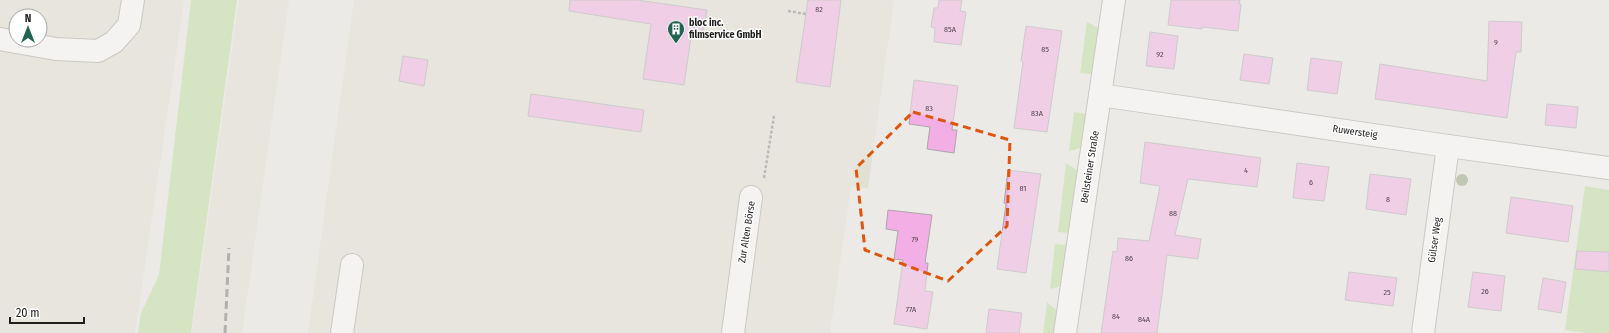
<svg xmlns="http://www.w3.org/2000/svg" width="1609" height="333" font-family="'Fira Sans Condensed',sans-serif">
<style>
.built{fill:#e2dfd3;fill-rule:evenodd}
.green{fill:#bae19a}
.building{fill:#f4aee6;stroke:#aba7aa}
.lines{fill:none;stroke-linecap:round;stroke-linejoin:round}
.minor-casing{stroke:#a2a19d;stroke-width:24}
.path{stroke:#82817e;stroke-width:2.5;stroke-dasharray:3 2;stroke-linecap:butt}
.minor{stroke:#fff;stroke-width:22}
.rail{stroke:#6e6d6b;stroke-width:3;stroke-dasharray:8 4;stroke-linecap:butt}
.tree{fill:#8da075}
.marked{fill:none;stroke:#de560d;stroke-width:3;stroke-dasharray:8 5;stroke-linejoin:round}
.labels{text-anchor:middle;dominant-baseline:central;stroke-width:3;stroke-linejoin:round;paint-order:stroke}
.number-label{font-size:8px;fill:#554350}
.poi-label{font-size:10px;font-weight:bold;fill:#201f1e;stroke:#fff;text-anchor:start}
.street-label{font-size:10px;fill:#201f1e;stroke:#fff}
</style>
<rect width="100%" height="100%" fill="#ebeae6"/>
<!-- built -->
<g class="built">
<path d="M0 0H184L135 333H0ZM16 16H40V40H16Z"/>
<polygon points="239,0 289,0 242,333 192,333"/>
<polygon points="354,0 894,0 868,188 851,186 830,333 308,333"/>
</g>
<!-- green -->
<g class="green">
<polygon points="191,0 237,0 191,333 138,333 141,313 159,275"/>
<polygon points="1087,22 1098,28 1093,74 1080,73"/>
<polygon points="1074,112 1086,114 1081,148 1069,151"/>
<polygon points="1066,163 1078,171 1070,233 1058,232"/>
<polygon points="1585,186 1609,190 1609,333 1588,333 1565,330"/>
<polygon points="1055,244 1067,245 1062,286 1050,289"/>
<polygon points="1047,302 1057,311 1054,333 1043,333"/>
</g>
<!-- building -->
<g class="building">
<polygon points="570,0 637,0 707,10 703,31 692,30 684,85 643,79 651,24 569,11"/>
<polygon points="808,0 841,0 830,87 796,82"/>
<polygon points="939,0 962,0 960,11 966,12 961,45 934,42 935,28 931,27 934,8 938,8"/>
<polygon points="1171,0 1240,0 1239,4 1241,4 1238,31 1202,27 1202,29 1168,25"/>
<polygon points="1489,21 1522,22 1521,52 1516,52 1507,118 1375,99 1380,64 1487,81"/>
<polygon points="1026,26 1062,31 1047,132 1014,128 1023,62 1021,61"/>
<polygon points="1150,32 1178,36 1174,69 1146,66"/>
<polygon points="1244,54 1273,58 1269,84 1240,80"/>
<polygon points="403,56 428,60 424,86 399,81"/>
<polygon points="1311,58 1342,62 1337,94 1307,90"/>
<polygon points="914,80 958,86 952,130 957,130 954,153 927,149 930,127 909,124"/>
<polygon points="531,94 644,110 641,132 528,116"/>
<polygon points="1547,104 1578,107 1576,128 1545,125"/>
<polygon points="1145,142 1261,158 1257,187 1188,179 1175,235 1201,239 1198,259 1167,255 1157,333 1101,333 1113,251 1117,252 1118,238 1149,241 1160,186 1140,183"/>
<polygon points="1297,163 1329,167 1324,201 1293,198"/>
<polygon points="1008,170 1041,174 1026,273 997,269 1006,204 1004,203"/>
<polygon points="1370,174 1411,179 1406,215 1366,209"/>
<polygon points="1511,197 1573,206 1568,242 1506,233"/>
<polygon points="888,210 932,215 925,263 928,263 925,291 933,292 927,329 894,324 903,260 894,259 898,231 886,229"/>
<polygon points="1577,251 1609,252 1609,272 1575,269"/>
<polygon points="1349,272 1397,278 1393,306 1345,300"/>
<polygon points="1473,272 1505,276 1501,311 1468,307"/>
<polygon points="1543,278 1566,282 1561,313 1538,309"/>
<polygon points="989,309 1022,313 1019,333 986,333"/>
</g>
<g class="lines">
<!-- minor casing -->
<g class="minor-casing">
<g id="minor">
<polyline points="0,39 56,49 98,51 114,42 129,25 133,0"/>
<polyline points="1100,95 1448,146 1609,168"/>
<polyline points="342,333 352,265"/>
<polyline points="733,333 751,197"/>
<polyline points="1065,333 1114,0"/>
<polyline points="1423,333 1448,146"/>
</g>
</g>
<!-- path -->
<g class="path">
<polyline points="788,11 806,14"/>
<polyline points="764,178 774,116"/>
</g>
<!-- minor -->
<use href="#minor" class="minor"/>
<!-- rail -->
<polyline class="rail" points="225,333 229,248"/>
</g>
<!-- trees -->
<circle class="tree" cx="1462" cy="180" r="6"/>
<!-- marked area -->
<path d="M0 0H1609V333H0ZM913 112 1010 140 1007 226 948 281 865 250 856 168Z" fill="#ebeae6" fill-opacity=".55" fill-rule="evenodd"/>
<path class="marked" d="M913 112 1010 140 1007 226 948 281 865 250 856 168Z"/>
<!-- icons -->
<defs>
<g id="building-pin" transform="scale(0.9)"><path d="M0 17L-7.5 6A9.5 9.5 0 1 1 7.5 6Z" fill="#226351" stroke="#fff"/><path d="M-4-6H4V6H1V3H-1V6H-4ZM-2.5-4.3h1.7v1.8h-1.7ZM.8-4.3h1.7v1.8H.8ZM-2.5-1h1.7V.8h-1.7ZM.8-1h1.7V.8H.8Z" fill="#fff"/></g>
</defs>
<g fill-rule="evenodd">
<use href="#building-pin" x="676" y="29"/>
</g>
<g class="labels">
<!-- number labels -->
<g class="number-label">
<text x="819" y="9">82</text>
<text x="950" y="29">85A</text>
<text x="1496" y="42">9</text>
<text x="1045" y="49">85</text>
<text x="1160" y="54">92</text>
<text x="929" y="108">83</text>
<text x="1037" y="113">83A</text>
<text x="1246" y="170">4</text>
<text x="1311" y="182">6</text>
<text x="1023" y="188">81</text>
<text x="1388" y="199">8</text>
<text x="1173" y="213">88</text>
<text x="915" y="239">79</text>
<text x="1129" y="258">86</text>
<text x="1485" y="291">26</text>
<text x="1387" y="292">25</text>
<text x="911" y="309">77A</text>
<text x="1116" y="316">84</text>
<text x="1144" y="319">84A</text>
</g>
<!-- poi labels -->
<g class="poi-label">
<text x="689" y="23">bloc inc.<tspan x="689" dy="12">filmservice GmbH</tspan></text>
</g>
<!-- street labels -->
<g class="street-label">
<text transform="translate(1355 132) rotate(8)">Ruwersteig</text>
<text transform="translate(1090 167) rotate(-81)">Beilsteiner Straße</text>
<text transform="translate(747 232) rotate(-81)">Zur Alten Börse</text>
<text transform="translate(1435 240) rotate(-82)">Gülser Weg</text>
</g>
</g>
<!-- north arrow -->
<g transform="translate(28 28)"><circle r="19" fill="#ffffff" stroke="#a6a5a5"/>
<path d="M0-3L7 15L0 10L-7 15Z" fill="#226351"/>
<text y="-6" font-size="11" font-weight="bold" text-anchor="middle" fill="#201f1e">N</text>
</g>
<!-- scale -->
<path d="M10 317v6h74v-6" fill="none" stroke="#201f1e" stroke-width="2"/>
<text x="16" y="317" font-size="12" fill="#201f1e" stroke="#ffffff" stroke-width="3" paint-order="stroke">20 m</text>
</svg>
